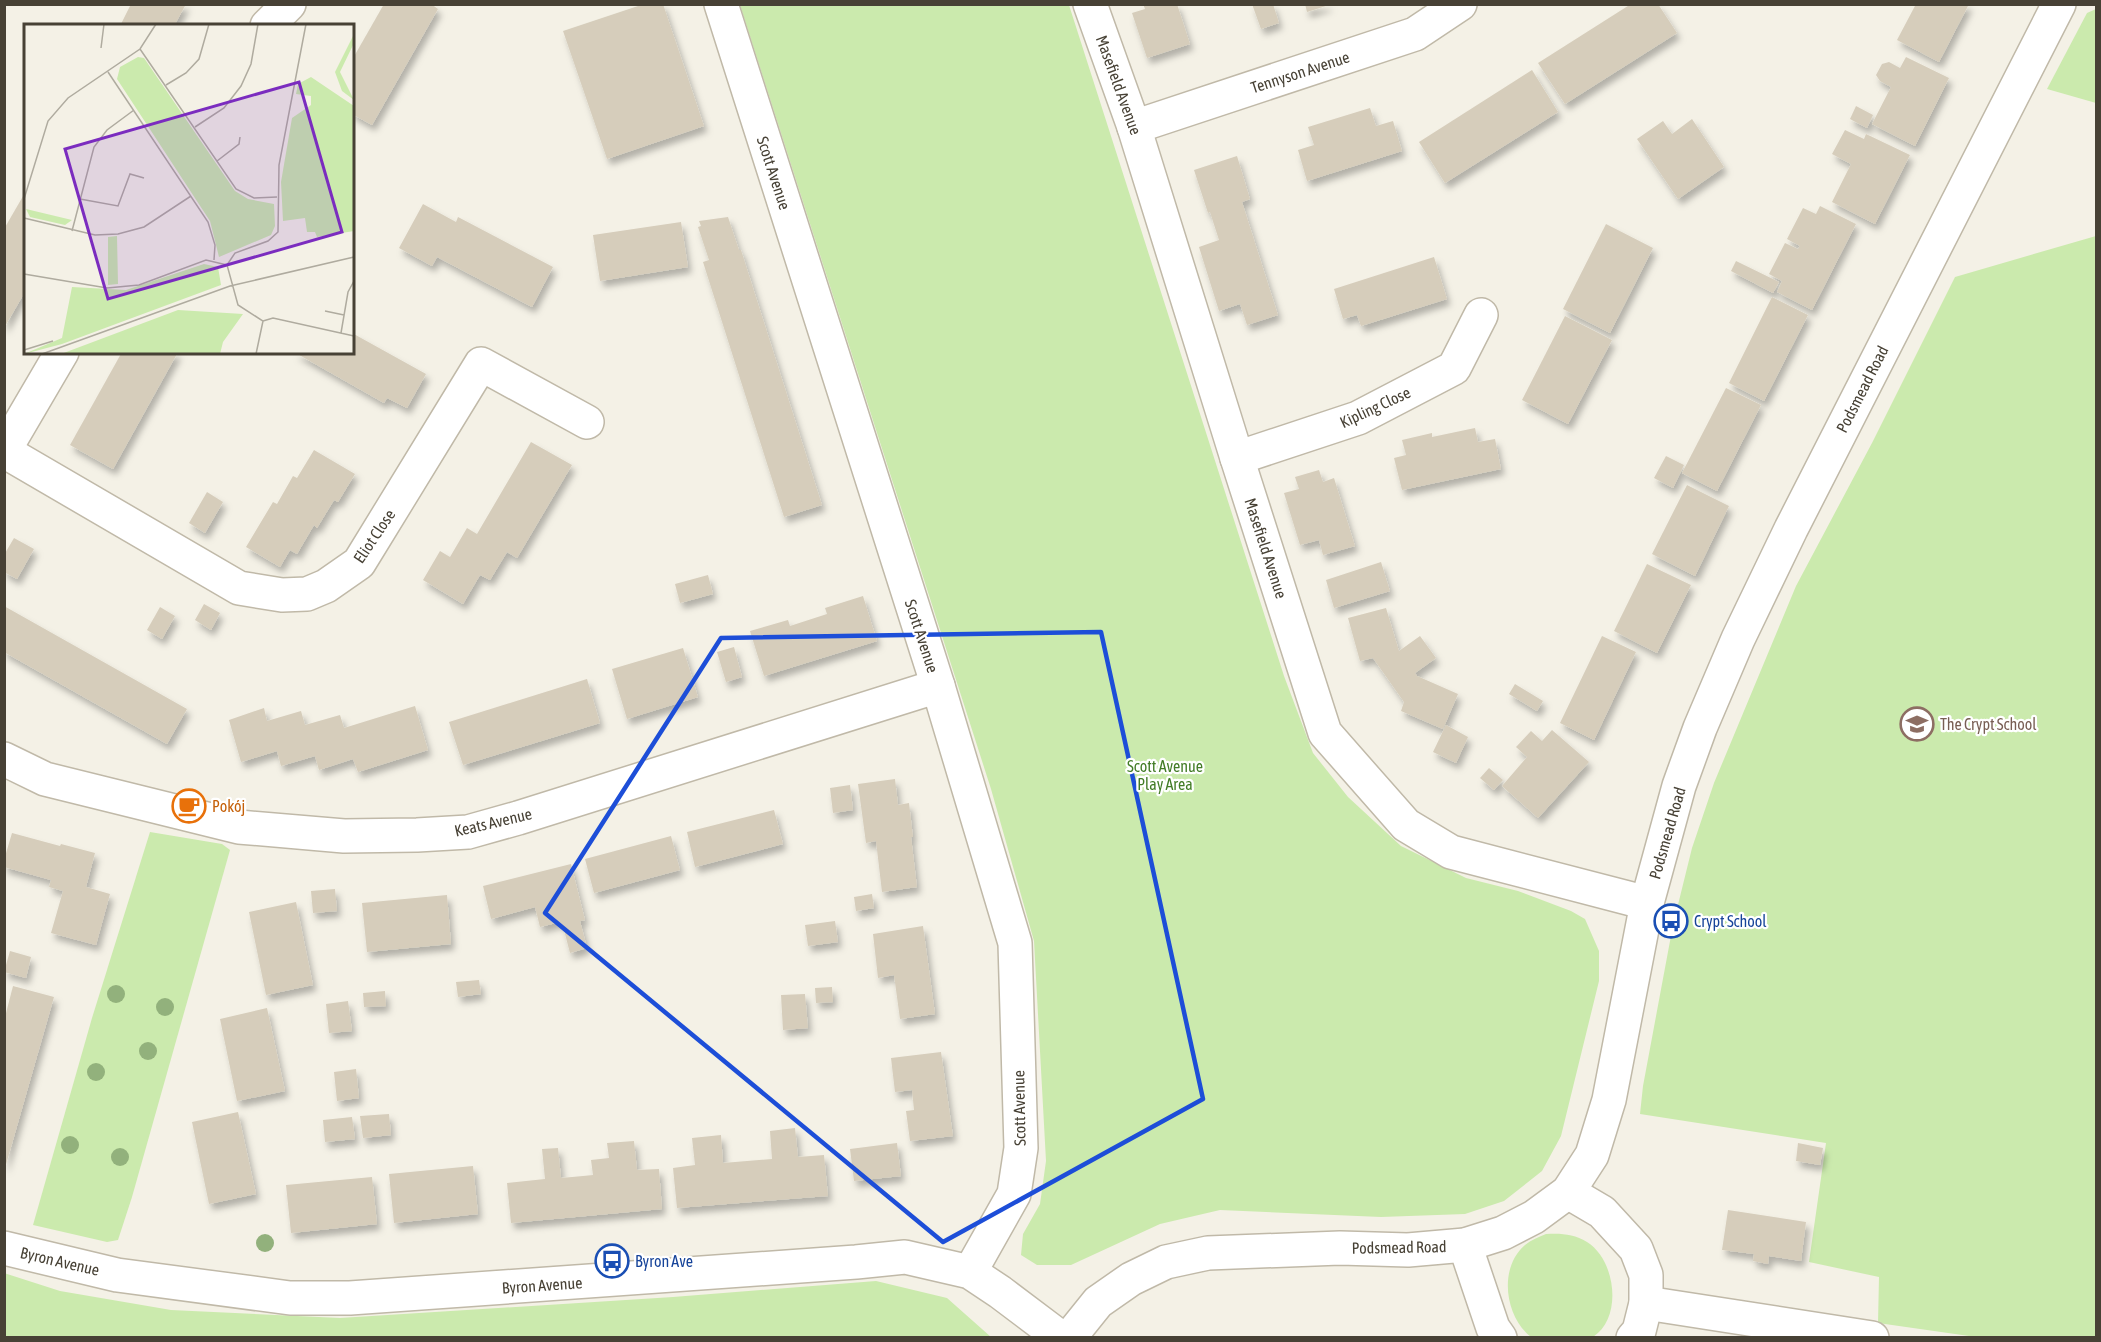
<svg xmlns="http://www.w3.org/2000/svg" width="2101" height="1342" font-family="'Asap Condensed',sans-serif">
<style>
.green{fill:#cbeaad}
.building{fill:#d6cdbb;filter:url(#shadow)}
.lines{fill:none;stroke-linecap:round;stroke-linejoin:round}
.minor-casing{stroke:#c0b9a8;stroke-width:36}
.minor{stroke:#fff;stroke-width:33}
.tree{fill:#92b17c}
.marked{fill:none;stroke:#1d4ed8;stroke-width:4.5;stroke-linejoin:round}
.labels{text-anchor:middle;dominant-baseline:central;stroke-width:4.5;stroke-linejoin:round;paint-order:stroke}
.street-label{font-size:16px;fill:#474135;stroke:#fff}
.education-label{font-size:16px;fill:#785e54;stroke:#fff;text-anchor:start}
.park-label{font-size:16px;fill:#427c26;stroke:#fff}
.food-label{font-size:16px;fill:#c56008;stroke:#fff;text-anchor:start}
.transit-label{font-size:16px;fill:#164399;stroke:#fff;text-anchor:start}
.inset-road{fill:none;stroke:#afab9f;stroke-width:1.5}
.view{fill:#7b2cbf;fill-opacity:0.15;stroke:#7b2cbf;stroke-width:3}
.inset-edge{fill:none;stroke:#474135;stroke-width:3}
</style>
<defs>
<filter id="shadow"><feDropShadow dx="3.5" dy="6" stdDeviation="3" flood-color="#0004"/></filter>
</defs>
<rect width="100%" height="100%" fill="#f4f1e6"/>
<!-- green -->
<g class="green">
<polygon points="740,5 1069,5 1284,676 1313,753 1348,797 1401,846 1466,878 1518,891 1571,911 1585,919 1599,951 1599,981 1561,1136 1542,1171 1504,1201 1465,1214 1381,1217 1220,1210 1160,1224 1071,1265 1037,1265 1021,1255 1023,1234 1040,1204 1046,1161 1034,941 991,789"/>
<polygon points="2096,9 2096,103 2047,89 2087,13"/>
<polygon points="2096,236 2096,1337 1983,1338 1878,1323 1879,1277 1809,1262 1826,1143 1640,1114 1643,1086 1673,925 1692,848 1714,783 1796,586 1872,443 1955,277"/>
<polygon points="150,832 222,844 230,850 132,1197 118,1240 107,1242 33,1225 92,1018"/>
<path d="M1546 1234C1561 1233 1574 1234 1587 1242 1616 1260 1623 1318 1593 1337H1531C1505 1317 1498 1268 1525 1245 1531 1240 1539 1237 1546 1234Z"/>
<polygon points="4,1273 60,1291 171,1310 340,1318 673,1297 876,1281 947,1298 991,1337 5,1337"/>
</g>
<!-- building -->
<g class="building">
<polygon points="131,4 186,4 174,26 120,26"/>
<polygon points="384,4 431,4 438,9 372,125 352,114 352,60"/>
<polygon points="644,4 663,4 704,126 607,159 563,31"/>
<polygon points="1143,4 1177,4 1190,44 1147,58 1132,13 1145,9"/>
<polygon points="1252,4 1273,4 1279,23 1261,29"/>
<polygon points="1305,4 1329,4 1329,5 1307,12"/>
<polygon points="1631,4 1658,4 1677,33 1565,104 1538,63"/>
<polygon points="1916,4 1969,4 1939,62 1897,40"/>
<polygon points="1906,57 1949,78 1915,146 1872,124 1891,87 1880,81 1876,75 1882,64 1889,62 1900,68"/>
<polygon points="1532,70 1558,112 1445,183 1419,142"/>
<polygon points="1856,106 1873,115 1867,128 1850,119"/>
<polygon points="1370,108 1376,126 1393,121 1402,151 1307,181 1298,150 1314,145 1308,127"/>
<polygon points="1692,119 1724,167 1678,199 1637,139 1663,121 1672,134"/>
<polygon points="1845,130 1864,139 1866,134 1910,155 1875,224 1832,202 1851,164 1832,154"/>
<polygon points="1237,156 1250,199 1242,202 1278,315 1247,325 1240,304 1219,311 1199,247 1219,240 1210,212 1208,213 1194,170"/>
<polygon points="26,191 26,290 4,328 4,229"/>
<polygon points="423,204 456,222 458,217 553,267 532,307 437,257 432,266 399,248"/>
<polygon points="1820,206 1856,224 1812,310 1777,292 1782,281 1769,274 1785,243 1798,249 1800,246 1787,239 1803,208 1816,214"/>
<polygon points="728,217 739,250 741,250 822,505 784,517 703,262 709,260 698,227 701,226 699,221"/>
<polygon points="681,222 688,267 600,281 593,235"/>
<polygon points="1606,224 1653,248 1610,333 1563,309"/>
<polygon points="1434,257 1447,299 1361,326 1357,315 1343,319 1334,289"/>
<polygon points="1736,261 1779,282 1773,293 1731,271"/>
<polygon points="1772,297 1808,315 1764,401 1729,383"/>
<polygon points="1565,316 1612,340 1568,424 1522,400"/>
<polygon points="352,333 426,374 407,408 387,398 384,403 294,352 352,352"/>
<polygon points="122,352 178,352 113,469 70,445"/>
<polygon points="1726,388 1761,405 1717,491 1682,473"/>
<polygon points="1475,428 1478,442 1495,439 1501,469 1402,490 1394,458 1406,455 1402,440 1432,433 1432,437"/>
<polygon points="531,442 572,465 517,558 507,552 490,580 480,575 463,604 423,580 440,551 450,557 467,528 477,534"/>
<polygon points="314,450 355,474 338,502 334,500 317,528 314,525 297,554 290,550 280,567 246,547 273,502 277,504 293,476 297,478"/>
<polygon points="1666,456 1684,465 1673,488 1654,478"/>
<polygon points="1319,470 1323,482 1334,478 1355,546 1323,555 1319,540 1300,545 1284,493 1299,489 1295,477"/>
<polygon points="1687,485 1729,506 1695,576 1652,554"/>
<polygon points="207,492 223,502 205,533 189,523"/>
<polygon points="14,538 34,549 17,579 4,572 4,555"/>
<polygon points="1381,562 1390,591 1334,608 1326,580"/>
<polygon points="1647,564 1691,585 1657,653 1614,631"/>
<polygon points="708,575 713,594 680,603 675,584"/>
<polygon points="863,596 877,641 764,676 750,631 788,620 790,626 827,614 825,608"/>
<polygon points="204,604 220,613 211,630 195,620"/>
<polygon points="4,606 187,709 167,744 4,652"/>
<polygon points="160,607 175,616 162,639 147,630"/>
<polygon points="1386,608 1399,651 1420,636 1436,658 1415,673 1417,676 1458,694 1443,729 1401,711 1404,702 1373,658 1360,661 1348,618"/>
<polygon points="1602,636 1636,652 1594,740 1560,723"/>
<polygon points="734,647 742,677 726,682 717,652"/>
<polygon points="683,648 698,697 627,719 612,669"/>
<polygon points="587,679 600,723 463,765 449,722"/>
<polygon points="1515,684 1543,701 1537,711 1509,694"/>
<polygon points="415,706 428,750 358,772 353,759 319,770 315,756 281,766 277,751 241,762 229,720 264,708 267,721 301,711 305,725 340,715 344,728"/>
<polygon points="1446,725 1468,737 1456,763 1433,752"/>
<polygon points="1552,730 1589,762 1538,818 1502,786 1527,757 1516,747 1531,731 1542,741"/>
<polygon points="1489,768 1503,780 1494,790 1480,778"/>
<polygon points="895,779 898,805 909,803 913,837 911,837 917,887 882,892 876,841 866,843 858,784"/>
<polygon points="850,785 853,810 833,813 830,788"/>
<polygon points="774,810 783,844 695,867 687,832"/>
<polygon points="12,833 60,846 61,844 95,853 86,887 110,894 96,945 51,933 63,891 49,887 51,880 4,867 4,860"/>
<polygon points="671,836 680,870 594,893 585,859"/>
<polygon points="571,864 585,920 580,921 587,948 570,953 563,926 560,922 540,927 535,907 491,919 483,886"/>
<polygon points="335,889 337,911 313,913 311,891"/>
<polygon points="872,894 874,908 856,911 854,897"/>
<polygon points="447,895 451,944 367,952 362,903"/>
<polygon points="296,902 313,985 266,995 249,912"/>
<polygon points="835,921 838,942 808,946 805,925"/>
<polygon points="923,926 935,1014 900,1019 894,975 878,978 873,934"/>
<polygon points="10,951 31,957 26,978 4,972"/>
<polygon points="479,980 481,994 458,997 456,982"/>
<polygon points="13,986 54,997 5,1168 5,1017"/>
<polygon points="832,987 833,1002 816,1003 815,988"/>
<polygon points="385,991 386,1006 364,1007 363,993"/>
<polygon points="805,994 808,1028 783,1030 781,995"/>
<polygon points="348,1001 352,1031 329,1033 326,1004"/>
<polygon points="267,1008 285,1091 237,1101 220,1019"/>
<polygon points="941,1052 953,1136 910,1141 906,1111 914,1110 912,1090 895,1092 891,1058"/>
<polygon points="356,1069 359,1098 337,1101 334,1072"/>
<polygon points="238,1112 256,1194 209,1204 192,1122"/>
<polygon points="389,1114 391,1135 363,1138 360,1116"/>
<polygon points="352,1117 355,1139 325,1142 323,1120"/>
<polygon points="795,1128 798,1157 824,1155 828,1196 677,1208 673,1168 695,1165 692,1138 721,1135 723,1163 772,1159 770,1131"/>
<polygon points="634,1141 637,1170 659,1169 662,1209 511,1223 507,1183 545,1179 542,1149 558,1148 561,1178 583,1176 593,1175 591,1160 609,1158 607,1143"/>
<polygon points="897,1143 901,1176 854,1181 850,1149"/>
<polygon points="1798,1143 1823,1148 1820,1165 1796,1161"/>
<polygon points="473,1166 478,1214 394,1223 389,1174"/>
<polygon points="372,1177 377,1224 291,1233 286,1185"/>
<polygon points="1728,1210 1806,1222 1801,1261 1769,1256 1768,1264 1753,1261 1754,1254 1722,1250"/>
</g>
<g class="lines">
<!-- minor casing -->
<g class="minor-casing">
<g id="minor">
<polyline points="721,4 938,686 1015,943 1021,1148 1014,1194 970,1272"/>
<polyline points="1090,4 1134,127 1237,458 1325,733 1406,825 1451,852 1647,903"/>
<polyline points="267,26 289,4"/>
<polyline points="1134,127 1415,34 1460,4"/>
<polyline points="4,451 239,588 282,595 307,594 326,586 359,563 481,364 587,422"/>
<polyline points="4,451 62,352"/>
<polyline points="1237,458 1358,418 1454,368 1481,315"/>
<polyline points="4,759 45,779 239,827 344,836 417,835 468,832 518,818 938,686"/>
<polyline points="1568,1192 1602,1212 1636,1249 1646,1275 1646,1303 1639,1331 1633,1338"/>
<polyline points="1465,1245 1493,1328 1500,1338"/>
<polyline points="4,1248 117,1275 290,1298 350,1298 856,1262 905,1257 970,1272 1000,1292 1061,1338"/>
<polyline points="1646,1303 1872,1338"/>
<polyline points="1069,1338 1098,1302 1131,1279 1166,1262 1208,1253 1340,1248 1408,1250 1465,1245 1503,1233 1534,1217 1568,1192 1592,1155 1609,1100 1647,903 1679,786 1700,728 1738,639 1791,529 2059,4"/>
</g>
</g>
<!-- minor -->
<use href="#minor" class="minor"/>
</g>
<!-- trees -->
<g class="tree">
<circle cx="116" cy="994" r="9"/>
<circle cx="165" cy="1007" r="9"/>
<circle cx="148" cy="1051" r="9"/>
<circle cx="96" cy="1072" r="9"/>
<circle cx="70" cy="1145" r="9"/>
<circle cx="120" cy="1157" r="9"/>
<circle cx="265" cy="1243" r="9"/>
</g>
<!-- marked area -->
<path class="marked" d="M1101 632 1203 1099 943 1242 545 913 721 638Z"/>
<!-- icons -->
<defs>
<g id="school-ring" transform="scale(1.725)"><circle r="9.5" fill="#fff" stroke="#8d6e63" stroke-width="1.5"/><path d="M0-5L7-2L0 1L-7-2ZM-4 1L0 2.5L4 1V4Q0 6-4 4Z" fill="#8d6e63"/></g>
<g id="cafe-ring" transform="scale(1.725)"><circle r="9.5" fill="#fff" stroke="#e8710a" stroke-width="1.5"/><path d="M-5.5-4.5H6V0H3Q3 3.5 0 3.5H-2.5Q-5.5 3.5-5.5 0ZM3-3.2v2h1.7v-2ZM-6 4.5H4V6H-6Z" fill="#e8710a"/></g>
<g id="bus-ring" transform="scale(1.725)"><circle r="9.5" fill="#fff" stroke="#1a4fb4" stroke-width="1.5"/><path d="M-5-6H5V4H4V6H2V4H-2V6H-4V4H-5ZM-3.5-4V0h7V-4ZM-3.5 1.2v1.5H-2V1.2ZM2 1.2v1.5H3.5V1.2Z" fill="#1a4fb4"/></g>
</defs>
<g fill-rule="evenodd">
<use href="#school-ring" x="1917" y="724"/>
<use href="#cafe-ring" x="189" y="806"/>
<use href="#bus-ring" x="1671" y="921"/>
<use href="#bus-ring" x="612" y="1261"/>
</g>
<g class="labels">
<!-- street labels -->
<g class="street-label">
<text transform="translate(1300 72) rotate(-18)">Tennyson Avenue</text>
<text transform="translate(1119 85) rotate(70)">Masefield Avenue</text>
<text transform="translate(774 173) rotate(72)">Scott Avenue</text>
<text transform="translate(1862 389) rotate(-63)">Podsmead Road</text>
<text transform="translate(1375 407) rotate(-25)">Kipling Close</text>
<text transform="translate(374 536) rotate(-56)">Eliot Close</text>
<text transform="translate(1266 548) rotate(72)">Masefield Avenue</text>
<text transform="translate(922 636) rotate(72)">Scott Avenue</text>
<text transform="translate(493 822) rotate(-13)">Keats Avenue</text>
<text transform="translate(1667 833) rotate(-74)">Podsmead Road</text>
<text transform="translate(1019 1108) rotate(-91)">Scott Avenue</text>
<text transform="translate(1399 1247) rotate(-1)">Podsmead Road</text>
<text transform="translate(60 1261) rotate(13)">Byron Avenue</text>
<text transform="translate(542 1285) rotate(-4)">Byron Avenue</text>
</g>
<!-- education labels -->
<g class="education-label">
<text x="1940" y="724">The Crypt School</text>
</g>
<!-- park labels -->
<g class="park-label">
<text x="1165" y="766">Scott Avenue<tspan x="1165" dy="18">Play Area</tspan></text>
</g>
<!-- food labels -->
<g class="food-label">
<text x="212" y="806">Pokój</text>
</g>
<!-- transit labels -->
<g class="transit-label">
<text x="1694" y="921">Crypt School</text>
<text x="635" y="1261">Byron Ave</text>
</g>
</g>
<!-- overview -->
<g transform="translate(24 24)">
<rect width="330" height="330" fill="#f4f1e6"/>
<path d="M330 10V19L316 48 330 76 318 67 311 48ZM114 33 120 34 211 167 224 175 250 180 251 202 247 211 195 233 186 197 93 55 96 43ZM287 53 330 82V207L293 213 291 208H283L281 194 259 197 257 158 268 94 287 81V72L272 70 274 60ZM2 185 48 196 41 201 6 193ZM93 212 94 260 84 261V213ZM180 240 194 243 197 261 38 320 0 330 38 314 48 263 102 266ZM154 286 219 290 199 318 196 330H37Z" fill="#cbeaad"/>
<path class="inset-road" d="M77 24 80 0M116 25 212 165 230 174 253 173M84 48 184 198 191 221 190 236M142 61 162 49 175 35 185 0M171 103 200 84 217 62 227 40 234 0M193 137 215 120 216 113M0 175 24 97 44 74 116 25 132 0M56 175 94 182 106 150 120 154M0 194 71 211 94 210 120 203 167 172M48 207 70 123 83 106 110 86M0 250 83 264 115 261 182 236 203 241M301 287 320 291M239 297 249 294 330 312M317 309 324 268 330 257M0 326 29 317M18 330 206 262 330 233M232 330 239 297 214 281 203 241 211 229 244 217 254 208 255 141 282 0"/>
<path class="view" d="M275 58 318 208 84 275 41 125Z"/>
<rect width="330" height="330" class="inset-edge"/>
</g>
<!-- border -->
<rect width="2101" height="1342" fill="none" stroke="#474135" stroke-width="12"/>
</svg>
